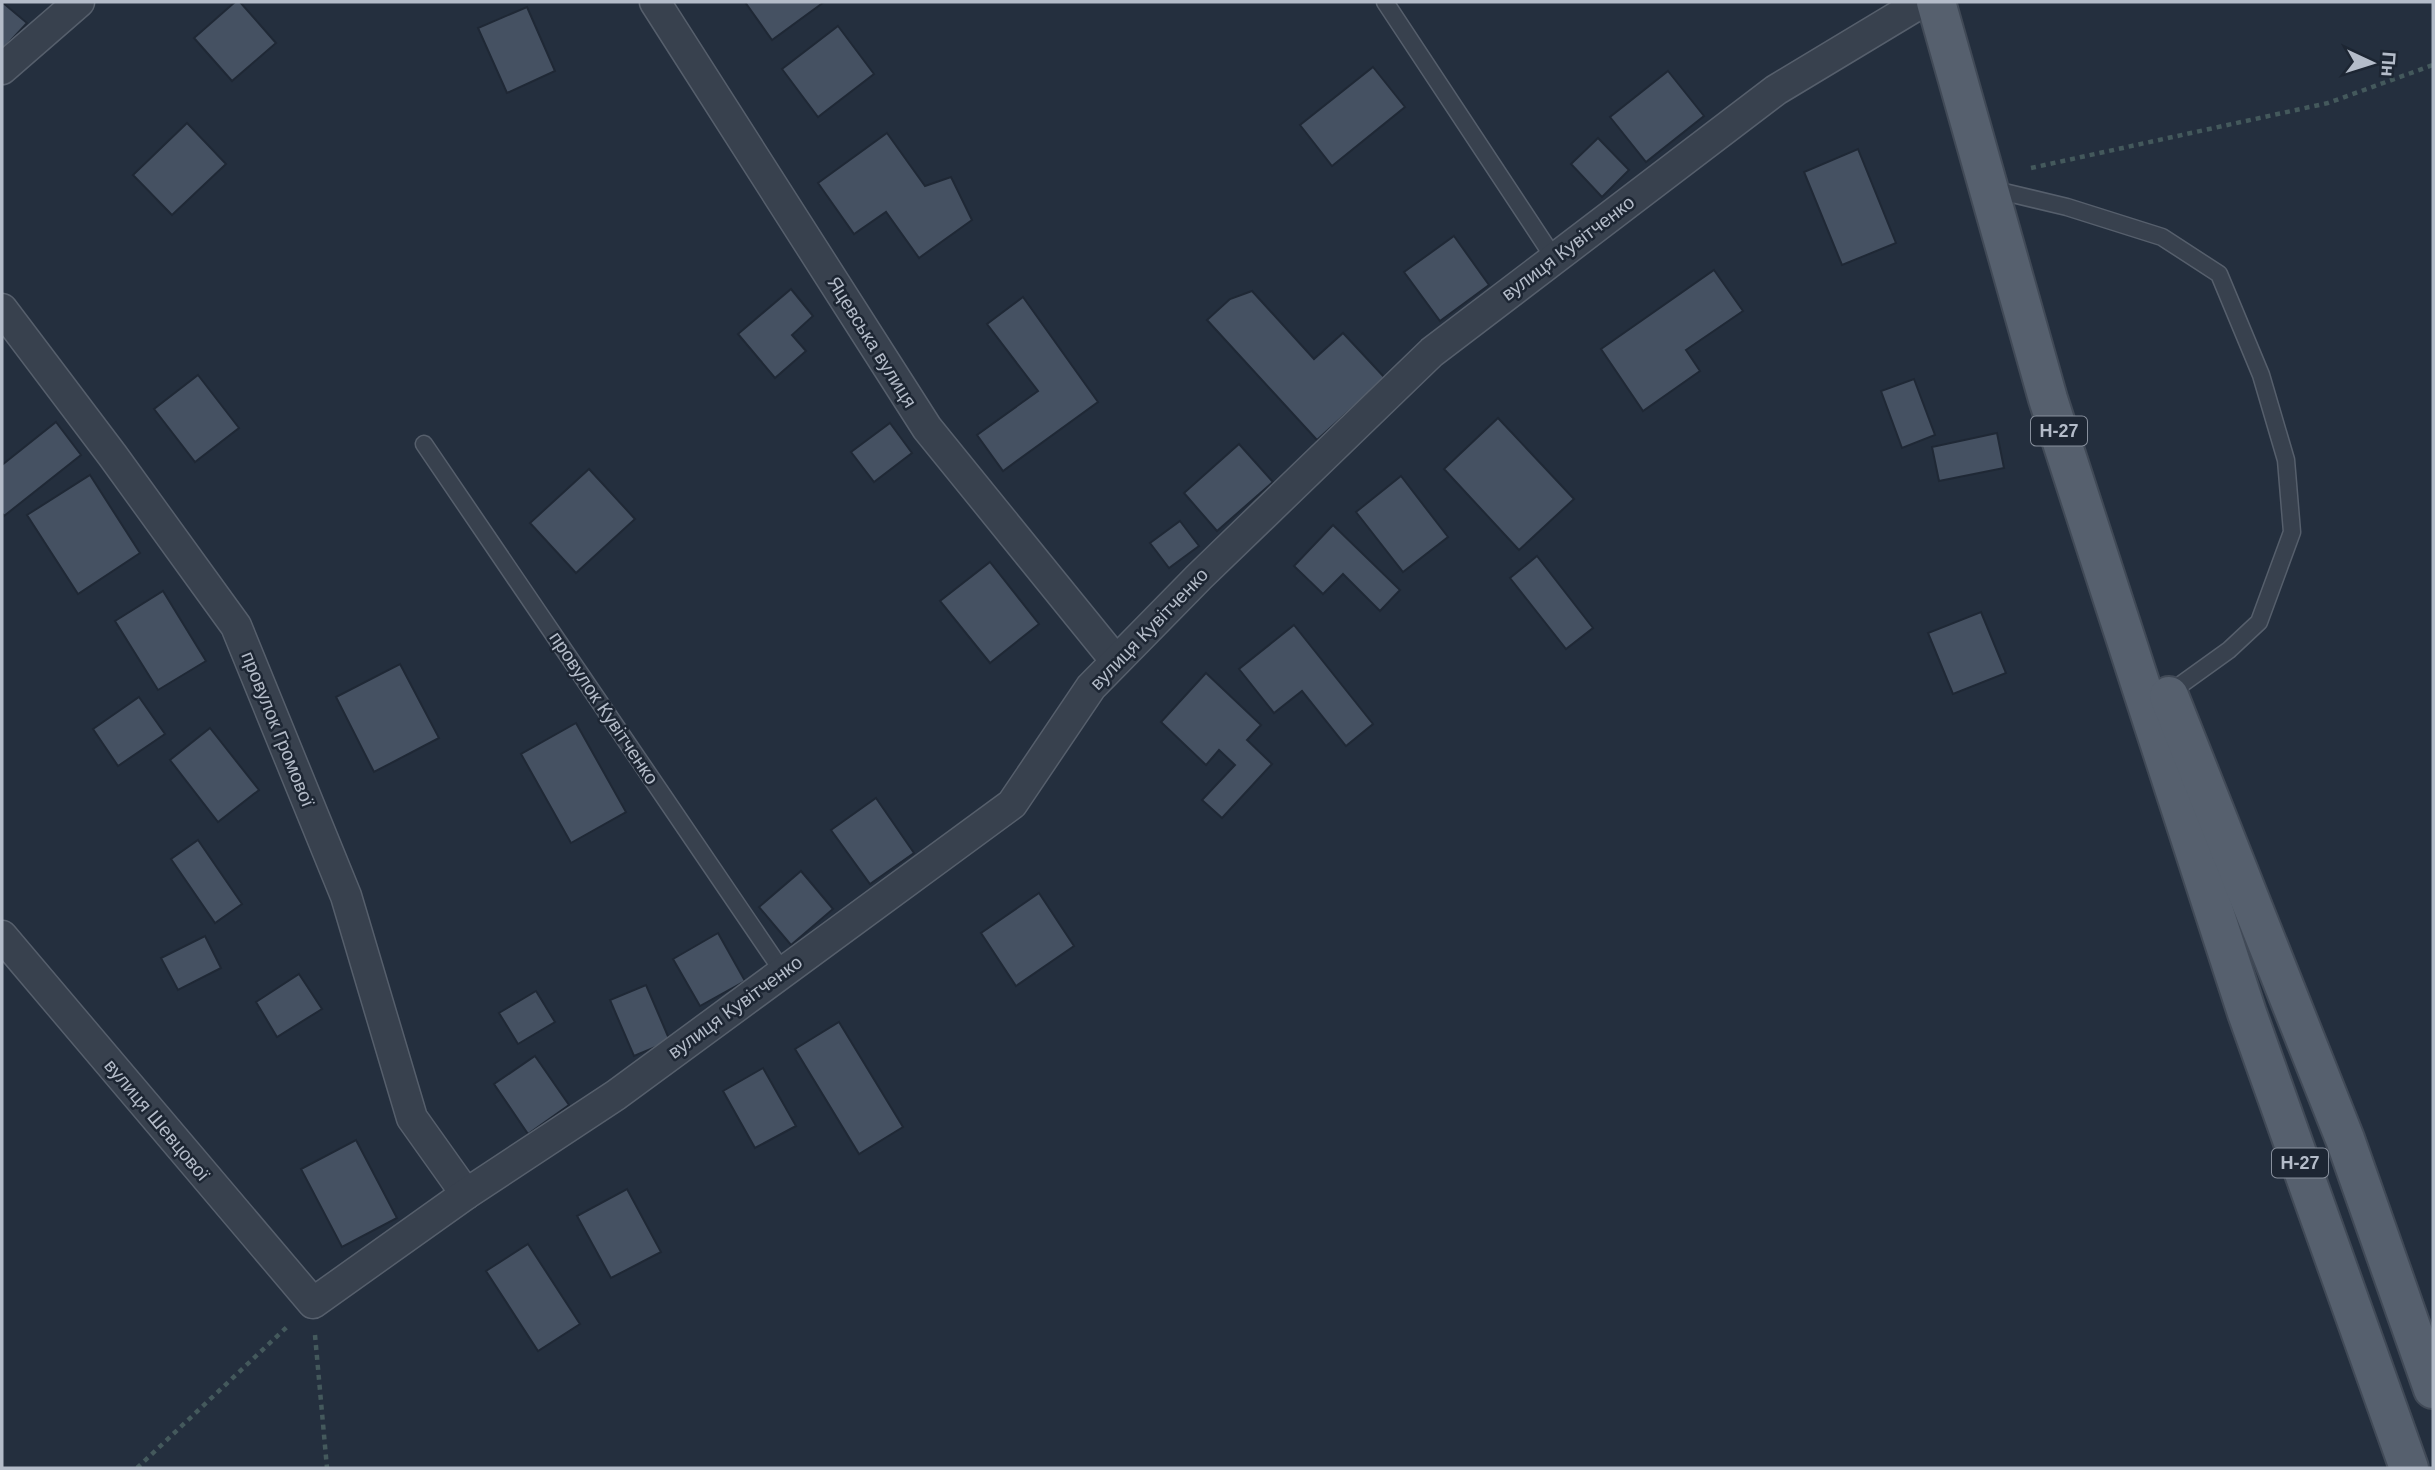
<svg xmlns="http://www.w3.org/2000/svg" width="2435" height="1470" font-family="Helvetica,sans-serif">
<style>
.building{fill:#455162;stroke:#1f2835;stroke-width:2}
.lines{fill:none;stroke-linecap:round;stroke-linejoin:round}
.lane-casing{stroke:#565f6c;stroke-width:19}
.street-casing{stroke:#565f6c;stroke-width:33}
.primary-casing{stroke:#414a57;stroke-width:42}
.path{stroke:#44595c;stroke-width:4.5;stroke-dasharray:5 5;stroke-linecap:butt}
.lane{stroke:#38414e;stroke-width:16}
.street{stroke:#38414e;stroke-width:30}
.primary{stroke:#56606e;stroke-width:38}
.labels{text-anchor:middle;dominant-baseline:central;stroke-width:5;stroke-linejoin:round;paint-order:stroke}
.shield{fill:#1d2633;stroke:#878f9c;stroke-width:2}
.shield-label{font-size:18px;font-weight:bold;fill:#b4bcc9}
.street-label{font-size:19px;fill:#b4bcc9;stroke:#1d2633}
</style>
<rect width="100%" height="100%" fill="#242f3e"/>
<!-- building -->
<g class="building">
<polygon points="2,2 27,23 2,50"/>
<polygon points="235,2 240,2 276,43 232,81 194,38"/>
<polygon points="745,2 824,2 772,40"/>
<polygon points="527,7 555,71 507,93 478,28"/>
<polygon points="838,26 874,74 818,117 782,69"/>
<polygon points="1373,67 1405,107 1332,166 1300,125"/>
<polygon points="1668,71 1704,116 1646,162 1610,117"/>
<polygon points="187,123 226,164 172,215 133,175"/>
<polygon points="887,133 925,186 951,177 972,220 919,258 886,212 854,234 818,183"/>
<polygon points="1598,138 1629,170 1602,197 1571,164"/>
<polygon points="1858,149 1896,243 1842,265 1804,172"/>
<polygon points="1454,236 1489,285 1440,321 1404,272"/>
<polygon points="1714,270 1743,311 1686,350 1700,371 1643,411 1601,349"/>
<polygon points="791,289 813,316 792,335 806,351 775,378 738,334"/>
<polygon points="1252,291 1314,359 1343,333 1385,378 1317,440 1207,320 1230,299"/>
<polygon points="1023,297 1098,402 1003,471 977,435 1038,391 987,324"/>
<polygon points="198,375 239,428 195,462 154,409"/>
<polygon points="1914,379 1935,435 1902,448 1881,391"/>
<polygon points="1498,418 1574,499 1519,550 1444,469"/>
<polygon points="56,422 81,455 4,516 2,513 2,465"/>
<polygon points="890,423 912,453 874,482 851,452"/>
<polygon points="1997,433 2004,468 1939,481 1932,447"/>
<polygon points="1239,444 1273,482 1217,531 1184,493"/>
<polygon points="589,469 635,519 576,573 530,523"/>
<polygon points="90,475 140,553 78,594 27,515"/>
<polygon points="1401,476 1448,537 1403,572 1356,512"/>
<polygon points="1180,521 1199,546 1169,568 1150,543"/>
<polygon points="1333,525 1400,590 1380,611 1343,574 1323,594 1294,566"/>
<polygon points="1537,556 1593,628 1566,649 1510,578"/>
<polygon points="990,562 1039,624 990,663 940,601"/>
<polygon points="163,591 206,661 158,690 115,621"/>
<polygon points="1981,612 2006,673 1953,694 1928,633"/>
<polygon points="1294,625 1373,724 1346,746 1302,691 1274,713 1239,669"/>
<polygon points="400,664 439,738 374,772 336,697"/>
<polygon points="1206,673 1261,725 1247,740 1272,764 1222,818 1202,800 1235,765 1219,750 1206,765 1161,722"/>
<polygon points="139,697 165,734 118,766 93,729"/>
<polygon points="576,723 626,812 571,843 521,754"/>
<polygon points="210,728 259,790 218,822 170,760"/>
<polygon points="876,798 914,853 870,884 831,830"/>
<polygon points="198,840 242,904 215,923 171,859"/>
<polygon points="801,871 833,909 791,945 759,907"/>
<polygon points="1039,893 1074,946 1016,986 981,933"/>
<polygon points="718,933 745,981 700,1006 673,959"/>
<polygon points="205,936 221,968 178,990 161,958"/>
<polygon points="299,974 322,1009 277,1037 256,1002"/>
<polygon points="646,985 670,1041 634,1056 610,1000"/>
<polygon points="536,991 555,1022 518,1044 499,1013"/>
<polygon points="839,1022 903,1127 859,1154 795,1049"/>
<polygon points="535,1056 569,1105 528,1134 494,1084"/>
<polygon points="763,1068 796,1126 755,1148 723,1091"/>
<polygon points="356,1140 397,1218 342,1247 301,1169"/>
<polygon points="627,1189 661,1252 611,1278 577,1216"/>
<polygon points="528,1244 580,1324 538,1351 486,1271"/>
</g>
<g class="lines">
<!-- lane casing -->
<g class="lane-casing">
<g id="lane">
<polyline points="1385,2 1554,258"/>
<polyline points="1990,192 2000,191 2067,207 2162,237 2219,274 2261,375 2286,460 2292,532 2259,622 2229,650 2165,696"/>
<polyline points="424,444 783,972"/>
</g>
</g>
<!-- street casing -->
<g class="street-casing">
<g id="street">
<polyline points="655,2 927,428 1116,661"/>
<polyline points="2,69 79,2"/>
<polyline points="2,309 113,456 236,626 346,896 412,1118 466,1194"/>
<polyline points="2,936 313,1303 466,1194 616,1095 1012,804 1091,687 1199,577 1432,352 1776,90 1922,2"/>
</g>
</g>
<!-- primary casing -->
<g class="primary-casing">
<g id="primary">
<polyline points="1936,2 2048,399 2247,1013 2409,1468"/>
<polyline points="2169,696 2345,1139 2433,1389"/>
</g>
</g>
<!-- path -->
<g class="path">
<polyline points="2031,168 2328,103 2433,65"/>
<polyline points="315,1335 327,1468"/>
<polyline points="137,1468 289,1325"/>
</g>
<!-- lane -->
<use href="#lane" class="lane"/>
<!-- street -->
<use href="#street" class="street"/>
<!-- primary -->
<use href="#primary" class="primary"/>
</g>
<g class="labels">
<!-- shield labels -->
<g class="shield">
<rect x="2031" y="416.5" width="56" height="29" rx="5"/>
<rect x="2272" y="1148.5" width="56" height="29" rx="5"/>
</g>
<g class="shield-label">
<text x="2059" y="431">Н-27</text>
<text x="2300" y="1163">Н-27</text>
</g>
<!-- street labels -->
<g class="street-label">
<text transform="translate(1568 248) rotate(-37)">вулиця Кувітченко</text>
<text transform="translate(872 342) rotate(58)">Яцевська вулиця</text>
<text transform="translate(1149 629) rotate(-46)">вулиця Кувітченко</text>
<text transform="translate(604 708) rotate(56)">провулок Кувітченко</text>
<text transform="translate(278 729) rotate(68)">провулок Громової</text>
<text transform="translate(735 1007) rotate(-36)">вулиця Кувітченко</text>
<text transform="translate(157 1120) rotate(50)">вулиця Шевцової</text>
</g>
</g>
<!-- border -->
<rect width="2435" height="1470" fill="none" stroke="#b4bcc9" stroke-width="7"/>
<!-- north arrow -->
<g transform="translate(2372 63) rotate(94)" stroke="#1d2633" stroke-width="5" paint-order="stroke">
<path d="M0-5L12 26L0 18L-12 26Z" fill="#b4bcc9"/>
<text y="-10" font-size="19" font-weight="bold" text-anchor="middle" fill="#b4bcc9">Пн</text>
</g>
</svg>
